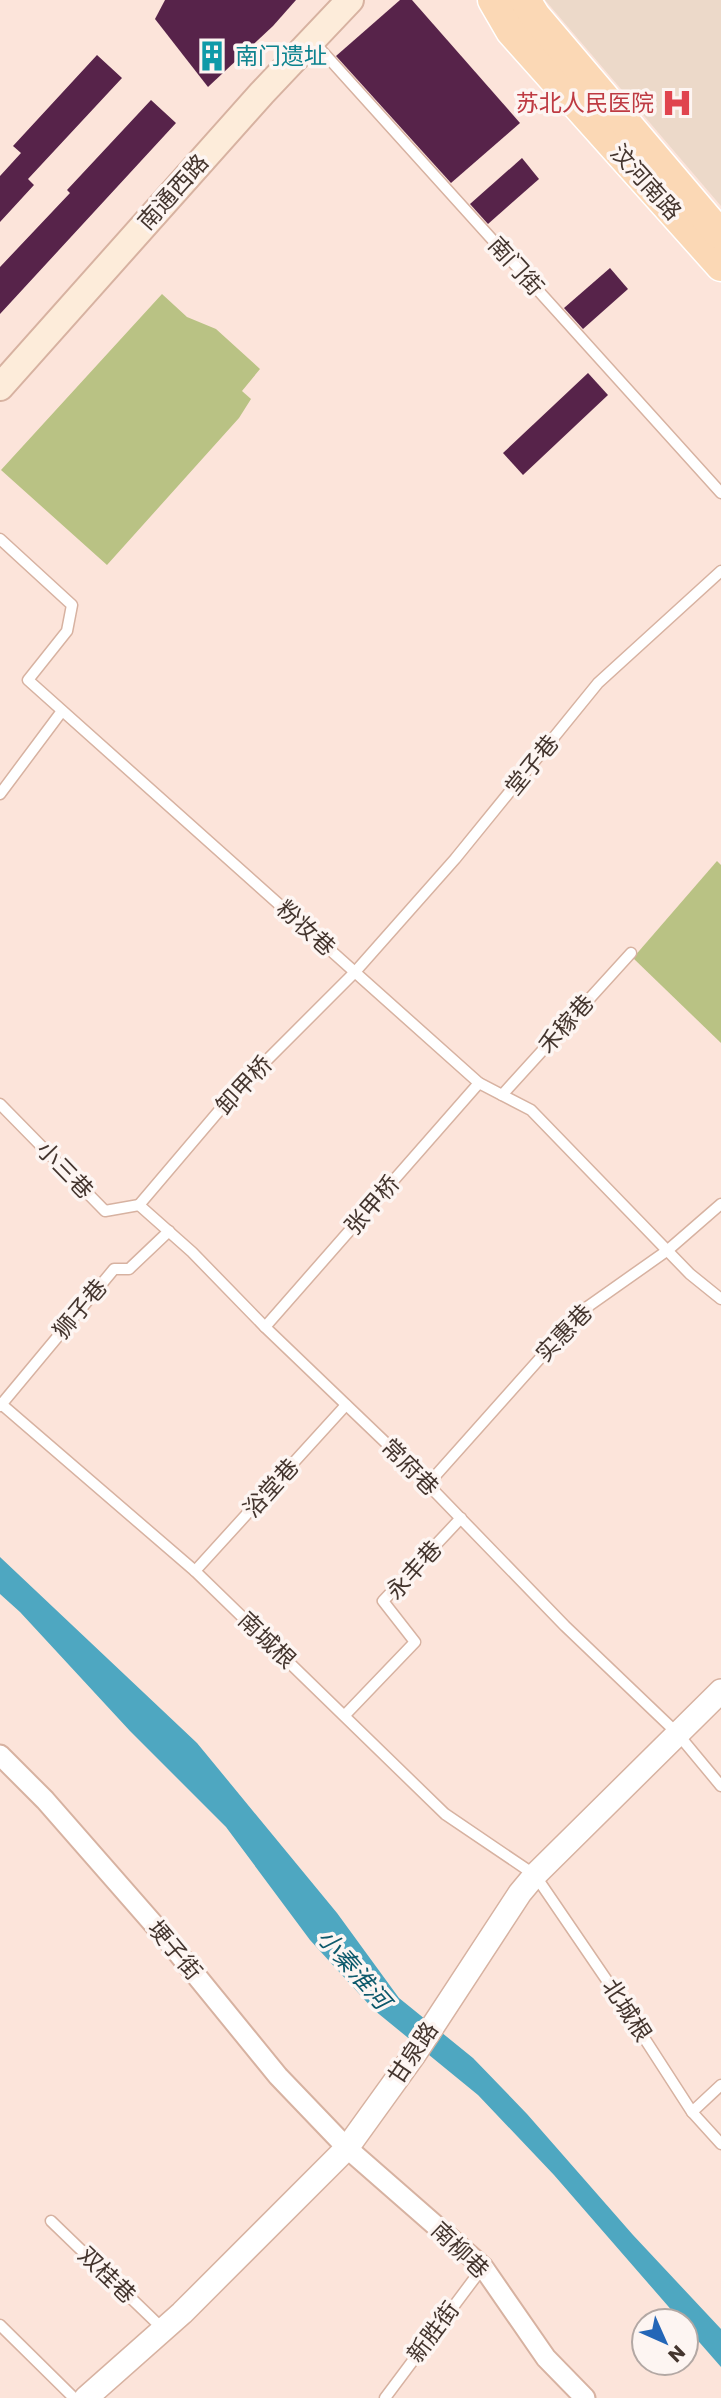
<svg xmlns="http://www.w3.org/2000/svg" width="721" height="2398" font-family="Poppins,'Noto Sans SC',sans-serif">
<style>
.medical{fill:#ecd9c9}
.green{fill:#b9c284}
.water{fill:#4ea7c1}
.building{fill:#57234a}
.lines{fill:none;stroke-linecap:round;stroke-linejoin:round}
.service-casing{stroke:#d7b2a1;stroke-width:13}
.minor-casing{stroke:#d7b2a1;stroke-width:23}
.tertiary-casing{stroke:#d7b2a1;stroke-width:26}
.secondary-casing{stroke:#d7b2a1;stroke-width:30}
.primary-casing{stroke:#fff;stroke-width:33}
.service{stroke:#fff;stroke-width:10}
.minor{stroke:#fff;stroke-width:19}
.tertiary{stroke:#fff;stroke-width:23}
.secondary{stroke:#fdecda;stroke-width:26}
.primary{stroke:#fbd8b5;stroke-width:30}
.labels{text-anchor:middle;dominant-baseline:central;stroke-width:7;stroke-linejoin:round;paint-order:stroke}
.culture-label{font-size:23px;fill:#0d838f;stroke:#fdf5f2;text-anchor:start}
.health-label{font-size:23px;fill:#be3a42;stroke:#fdf5f2;text-anchor:end}
.street-label{font-size:23px;fill:#44352e;stroke:#fdf5f2}
.water-label{font-size:24px;font-style:italic;fill:#0d596b;stroke:#fdf5f2}
</style>
<rect width="100%" height="100%" fill="#fce4da"/>
<!-- medical -->
<polygon class="medical" points="545,0 721,0 721,206"/>
<!-- green -->
<g class="green">
<polygon points="162,294 187,317 216,329 260,369 242,391 251,399 239,418 107,565 1,470"/>
<polygon points="717,861 721,865 721,1043 633,958"/>
</g>
<!-- water -->
<polygon class="water" points="0,1557 197,1743 337,1913 399,1998 473,2058 527,2114 633,2235 721,2329 721,2367 686,2327 686,2321 681,2321 554,2175 478,2095 374,2010 310,1940 226,1827 130,1731 20,1612 0,1594"/>
<!-- building -->
<g class="building">
<polygon points="165,0 296,0 273,26 208,87 155,19"/>
<polygon points="400,0 412,0 520,123 451,183 336,56"/>
<polygon points="97,55 122,78 28,179 34,185 0,222 0,176 21,153 13,146"/>
<polygon points="151,100 176,123 0,314 0,267 70,193 67,190"/>
<polygon points="522,158 539,179 488,224 470,204"/>
<polygon points="610,268 628,289 583,329 564,308"/>
<polygon points="588,373 608,395 523,475 503,453"/>
</g>
<g class="lines">
<!-- service casing -->
<g class="service-casing">
<g id="service">
<polyline points="313,41 721,493"/>
<polyline points="0,539 72,605 67,631 28,680 479,1083 531,1110 690,1274 721,1299"/>
<polyline points="0,794 62,711"/>
<polyline points="502,1095 631,953"/>
<polyline points="0,1104 105,1211 139,1205"/>
<polyline points="139,1205 235,1092 355,972 455,859 598,683 721,571"/>
<polyline points="139,1205 192,1252 265,1327 409,1465 565,1626 677,1733 721,1786"/>
<polyline points="265,1327 479,1083"/>
<polyline points="0,1403 195,1571 445,1814 535,1875 608,1982 692,2112 721,2144"/>
<polyline points="0,1406 114,1269 129,1269 169,1231"/>
<polyline points="428,1484 583,1310 668,1250 721,1204"/>
<polyline points="195,1571 346,1405"/>
<polyline points="345,1715 415,1642 383,1601 461,1518"/>
<polyline points="692,2112 721,2085"/>
<polyline points="51,2221 163,2329"/>
<polyline points="0,2325 74,2398"/>
<polyline points="385,2398 483,2267"/>
</g>
</g>
<!-- minor casing -->
<g class="minor-casing">
<polyline id="minor" points="0,1755 45,1800 164,1936 278,2076 347,2148 483,2267 546,2358 585,2398"/>
</g>
<!-- tertiary casing -->
<g class="tertiary-casing">
<polyline id="tertiary" points="86,2398 182,2313 347,2148 414,2055 520,1893 535,1875 721,1691"/>
</g>
<!-- secondary casing -->
<g class="secondary-casing">
<polyline id="secondary" points="0,387 262,93 350,0"/>
</g>
<!-- primary casing -->
<g class="primary-casing">
<g id="primary">
<polyline points="493,0 511,31 721,266"/>
<polyline points="525,0 535,16 719,233"/>
</g>
</g>
<!-- service -->
<use href="#service" class="service"/>
<!-- minor -->
<use href="#minor" class="minor"/>
<!-- tertiary -->
<use href="#tertiary" class="tertiary"/>
<!-- secondary -->
<use href="#secondary" class="secondary"/>
<!-- primary -->
<use href="#primary" class="primary"/>
</g>
<!-- icons -->
<defs>
<g id="building-bare" transform="scale(2.415)"><path d="M-4-6H4V6H1V3H-1V6H-4ZM-2.5-4.3h1.7v1.8h-1.7ZM.8-4.3h1.7v1.8H.8ZM-2.5-1h1.7V.8h-1.7ZM.8-1h1.7V.8H.8Z" fill="#0f9aa8" stroke="#fdf5f2" stroke-width="2.5" paint-order="stroke"/></g>
<g id="hospital-bare" transform="scale(2.415)"><path d="M-5-5h3v3.5h4V-5h3V5h-3V1.5h-4V5h-3Z" fill="#e0444e" stroke="#fdf5f2" stroke-width="2.5" paint-order="stroke"/></g>
</defs>
<g fill-rule="evenodd">
<use href="#building-bare" x="212" y="56"/>
<use href="#hospital-bare" x="677" y="103"/>
</g>
<g class="labels">
<!-- culture labels -->
<g class="culture-label">
<text x="235" y="56">南门遗址</text>
</g>
<!-- health labels -->
<g class="health-label">
<text x="654" y="103">苏北人民医院</text>
</g>
<!-- street labels -->
<g class="street-label">
<text transform="translate(646 182) rotate(48)">汶河南路</text>
<text transform="translate(173 192) rotate(-48)">南通西路</text>
<text transform="translate(516 266) rotate(48)">南门街</text>
<text transform="translate(532 765) rotate(-51)">堂子巷</text>
<text transform="translate(306 928) rotate(42)">粉妆巷</text>
<text transform="translate(566 1024) rotate(-48)">禾稼巷</text>
<text transform="translate(244 1085) rotate(-47)">卸甲桥</text>
<text transform="translate(65 1170) rotate(46)">小三巷</text>
<text transform="translate(372 1205) rotate(-49)">张甲桥</text>
<text transform="translate(80 1309) rotate(-50)">狮子巷</text>
<text transform="translate(564 1333) rotate(-46)">实惠巷</text>
<text transform="translate(410 1467) rotate(45)">常府巷</text>
<text transform="translate(271 1488) rotate(-48)">浴堂巷</text>
<text transform="translate(414 1570) rotate(-48)">永丰巷</text>
<text transform="translate(267 1640) rotate(44)">南城根</text>
<text transform="translate(175 1950) rotate(50)">埂子街</text>
<text transform="translate(627 2010) rotate(57)">北城根</text>
<text transform="translate(413 2053) rotate(-56)">甘泉路</text>
<text transform="translate(460 2250) rotate(44)">南柳巷</text>
<text transform="translate(107 2275) rotate(44)">双桂巷</text>
<text transform="translate(433 2332) rotate(-53)">新胜街</text>
</g>
<!-- water labels -->
<g class="water-label">
<text transform="translate(354 1969) rotate(49)">小秦淮河</text>
</g>
</g>
<!-- north arrow -->
<g transform="translate(665 2342) rotate(135)"><circle r="33" fill="#fdf5f2" stroke="#b3a8a4" stroke-width="2"/>
<path d="M0-5L12 26L0 18L-12 26Z" fill="#2466b7"/>
<text y="-10" font-size="19" font-weight="bold" text-anchor="middle" fill="#44352e">N</text>
</g>
</svg>
